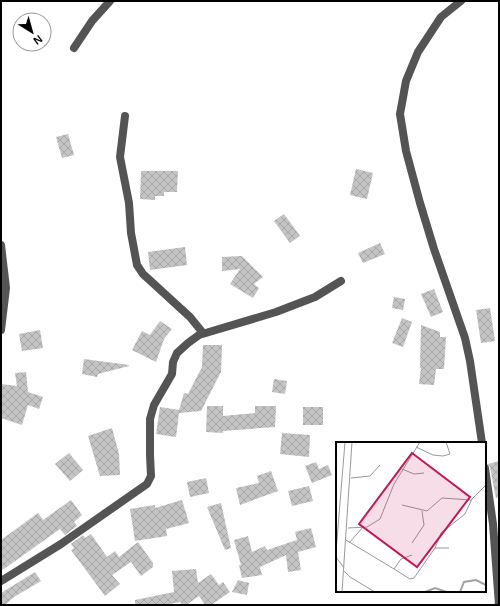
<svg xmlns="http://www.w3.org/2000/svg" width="500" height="606" font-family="Helvetica,sans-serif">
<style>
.building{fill:url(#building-cross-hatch)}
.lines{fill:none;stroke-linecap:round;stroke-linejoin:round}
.minor{stroke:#545454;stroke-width:8}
.inset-river{fill:none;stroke:#a2a2a2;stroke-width:2}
.inset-road{fill:none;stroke:#999;stroke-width:1}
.view{fill:#c2185b;fill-opacity:0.15;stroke:#c2185b;stroke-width:2}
.inset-edge{fill:none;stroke:#000;stroke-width:2}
</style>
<defs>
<pattern id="building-cross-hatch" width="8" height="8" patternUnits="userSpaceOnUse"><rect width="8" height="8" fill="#c4c4c4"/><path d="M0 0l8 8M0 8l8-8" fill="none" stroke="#a7a7a7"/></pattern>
</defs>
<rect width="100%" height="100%" fill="#fff"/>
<!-- building -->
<g class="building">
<polygon points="68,134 74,155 62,158 56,137"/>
<polygon points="356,169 373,173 367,199 350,195"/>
<polygon points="141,171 178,171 177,192 164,192 164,196 155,196 155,200 140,199"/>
<polygon points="284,214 300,236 290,243 274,221"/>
<polygon points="380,243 385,254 363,263 358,253"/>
<polygon points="185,247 187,265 150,270 148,252"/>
<polygon points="242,256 263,277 254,284 259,288 253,298 230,284 240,269 222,271 222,257"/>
<polygon points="434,289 443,312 431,317 421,294"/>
<polygon points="394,297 405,299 403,310 392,308"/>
<polygon points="490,308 495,341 481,343 476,310"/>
<polygon points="402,318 412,322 403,347 392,343"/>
<polygon points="160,321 172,329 164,339 156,362 132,350 142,331 150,335"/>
<polygon points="421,325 440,332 440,337 446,337 444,369 436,369 434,385 419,384 421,368 420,368"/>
<polygon points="40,330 43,348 22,351 19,334"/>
<polygon points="203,345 222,345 221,372 201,411 179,413 176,437 156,434 160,407 179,410 184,393 188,394 202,367"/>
<polygon points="84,359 129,365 129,366 98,374 97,377 82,374"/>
<polygon points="26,372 28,392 43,397 39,409 28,405 22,425 1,418 1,384 17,386 15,373"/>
<polygon points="274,379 287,381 285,394 272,392"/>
<polygon points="207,406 223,406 223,416 255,413 255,406 276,406 275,427 223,431 223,433 206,432"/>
<rect x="303" y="407" width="20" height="18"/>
<polygon points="112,428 119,454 120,475 100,476 88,436"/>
<polygon points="282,433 310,435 309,457 280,454"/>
<polygon points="69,453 83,470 70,481 55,464"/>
<polygon points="499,461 499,497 496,498 490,467 488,464"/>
<polygon points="316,462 319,469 328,465 332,475 312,483 305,466"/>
<polygon points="271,471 278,491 240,505 236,488 259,483 257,476"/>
<polygon points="206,478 209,493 190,497 187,482"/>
<polygon points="309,486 313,501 292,506 288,491"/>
<polygon points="71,500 82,515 74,522 77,526 65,535 60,529 1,571 1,540 38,513 43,520"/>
<polygon points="182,500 189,523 166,529 167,536 135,541 130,509 155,505 155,508"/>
<polygon points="221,503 231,548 225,550 207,507"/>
<polygon points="311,528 316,547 298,552 301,570 288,572 286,555 260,567 262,575 242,578 239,565 241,565 234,540 248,536 252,552 265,546 267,550 297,540 295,532"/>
<polygon points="91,534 107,557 115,551 119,557 138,542 153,563 153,567 141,576 131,562 112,575 120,584 105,596 71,550 74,548 71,544 83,535 85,538"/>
<polygon points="196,569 198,583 211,574 219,585 223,582 230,592 211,605 205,605 199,596 186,605 182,605 180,602 163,605 135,605 135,600 174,592 172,571"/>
<polygon points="35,572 41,581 14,597 5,605 1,605 1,593"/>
<polygon points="238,580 249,583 247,595 232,592"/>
</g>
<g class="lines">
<!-- minor -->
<g class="minor">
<polyline points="461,1 441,17 418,52 406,81 400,114 406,151 420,203 434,249 465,338 470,361 482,443"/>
<polyline points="74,48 92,21 110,1"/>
<polyline points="125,116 120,157 129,203 131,233 137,265 143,274 190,317 203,333"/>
<polyline points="1,245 6,288 1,330"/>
<polyline points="485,468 493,524 499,605"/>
<polyline points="1,581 61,544 147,484 151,476 150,455 150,419 154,405 172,374 173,362 177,353 188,343 199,335 276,312 315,297 341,281"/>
</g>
</g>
<!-- overview -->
<g transform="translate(336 442)">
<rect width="150" height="150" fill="#fff"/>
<path class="inset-river" d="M89 150 99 146 111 150M124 150 128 140 140 138 150 143"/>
<path class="inset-road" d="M80 5 97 13 107 14 114 12 110 0M66 27 78 32 88 31M15 36 34 34 44 23M66 63 91 69 106 56 135 58 150 43M12 86 31 85 44 77 58 42 84 0M10 98 58 127 74 137 78 136 99 106 105 91 129 72 136 57M13 101 27 85M76 101 88 83 86 69M99 106H113M0 110 9 0M0 115 8 126M58 127 65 117 76 113M8 129 14 135 39 150M6 150 16 0"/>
<path class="view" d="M76 11 134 55 81 125 23 82Z"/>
<rect width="150" height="150" class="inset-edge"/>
</g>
<!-- border -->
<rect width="500" height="606" fill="none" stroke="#000000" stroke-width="4"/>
<!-- north arrow -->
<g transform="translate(32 32) rotate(143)"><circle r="19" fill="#ffffff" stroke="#999999"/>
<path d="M0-3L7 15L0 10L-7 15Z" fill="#000000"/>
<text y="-6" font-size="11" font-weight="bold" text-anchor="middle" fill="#000000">N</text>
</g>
</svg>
